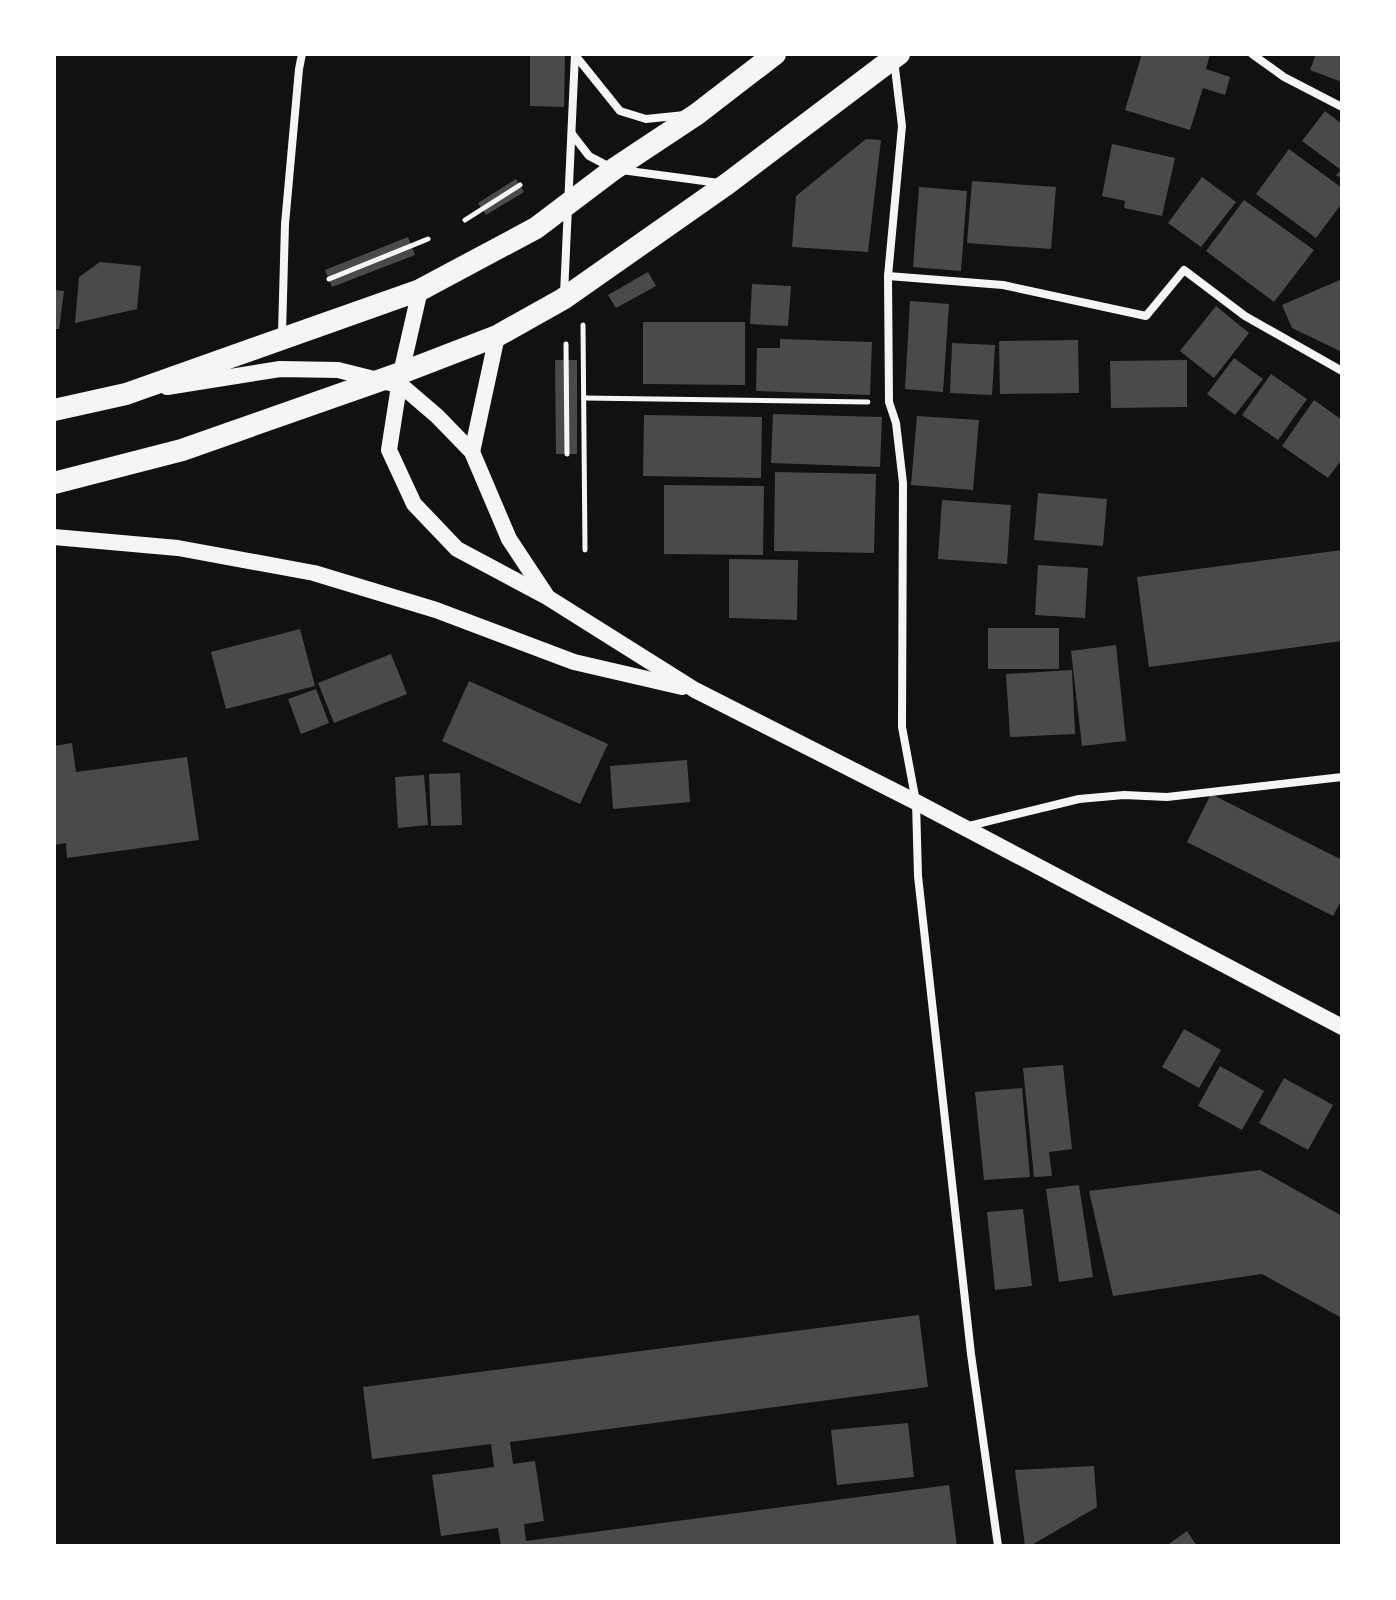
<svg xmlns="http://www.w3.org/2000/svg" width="1396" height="1600" font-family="Helvetica,sans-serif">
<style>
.building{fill:#4a4a4a}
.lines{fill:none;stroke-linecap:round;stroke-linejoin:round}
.path{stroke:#f5f5f5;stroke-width:5}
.minor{stroke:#f5f5f5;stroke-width:8}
.secondary{stroke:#f5f5f5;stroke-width:16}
.trunk{stroke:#f5f5f5;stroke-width:22}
</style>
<rect width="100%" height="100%" fill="#111"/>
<!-- building -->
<g class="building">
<polygon points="530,54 565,54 564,107 530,106"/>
<polygon points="1142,54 1210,54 1206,69 1230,77 1225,95 1203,88 1190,130 1125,110"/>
<polygon points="1316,54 1342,54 1342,82 1310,70"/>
<polygon points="1325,111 1342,124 1342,179 1336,175 1341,170 1302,141"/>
<polygon points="866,139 881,140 868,252 792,247 796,196"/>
<polygon points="1112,144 1175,158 1162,216 1124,208 1125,201 1102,196"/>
<polygon points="1289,149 1342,188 1342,203 1316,238 1256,194"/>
<polygon points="1202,177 1236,202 1201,247 1168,223"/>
<polygon points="516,179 524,192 486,215 478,203"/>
<polygon points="972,181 1056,187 1051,249 967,243"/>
<polygon points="919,187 967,191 961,271 913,267"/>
<polygon points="1244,200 1314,250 1274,302 1206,251"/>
<polygon points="408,237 415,255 332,287 325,270"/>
<polygon points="100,262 141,266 137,309 75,323 79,277"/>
<polygon points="648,272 656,286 616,308 608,295"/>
<polygon points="1342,279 1342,352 1292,328 1282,305"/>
<polygon points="752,284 791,286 788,326 750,324"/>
<polygon points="54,290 64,291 59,329 54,329"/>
<polygon points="910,301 949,304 943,392 905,389"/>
<polygon points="1216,306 1249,333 1214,378 1180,351"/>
<polygon points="643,322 745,322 745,385 643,384"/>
<polygon points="780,339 872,342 870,395 756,391 757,348 780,348"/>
<polygon points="1078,340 1079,393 1000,394 999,341"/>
<polygon points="952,343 995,345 992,395 950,393"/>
<polygon points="1234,358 1263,379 1235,415 1207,394"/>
<polygon points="555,360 577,360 577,454 556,454"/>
<polygon points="1187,360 1187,407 1111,408 1110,361"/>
<polygon points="1271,374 1307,399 1278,440 1242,415"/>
<polygon points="1314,400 1342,420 1342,459 1328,478 1282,446"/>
<polygon points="773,414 882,417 880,467 771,463"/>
<polygon points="644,415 762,417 761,478 643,476"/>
<polygon points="917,416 979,420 973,490 911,485"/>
<polygon points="775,472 876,474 874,553 774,551"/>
<polygon points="664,485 764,486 763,555 664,554"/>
<polygon points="1038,493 1107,499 1103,546 1034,540"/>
<polygon points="942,500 1011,505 1007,564 938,559"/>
<polygon points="1342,550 1342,641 1149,667 1137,577"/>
<polygon points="729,559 798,560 797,620 729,618"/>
<polygon points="1038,565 1088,568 1085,618 1035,615"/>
<rect x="988" y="628" width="71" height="41"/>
<polygon points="300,629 315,686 226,709 211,652"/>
<polygon points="1116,645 1126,741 1082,746 1071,651"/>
<polygon points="391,654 407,694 334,723 318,683"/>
<polygon points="1072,670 1075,734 1010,737 1006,674"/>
<polygon points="469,681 608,744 580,804 442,741"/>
<polygon points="316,689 329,723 301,734 288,699"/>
<polygon points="72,743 76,772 187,757 199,840 67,858 66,843 54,845 54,746"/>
<polygon points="687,760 690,802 613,809 610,766"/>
<polygon points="460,773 462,825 431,826 429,774"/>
<polygon points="424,775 428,825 398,828 395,777"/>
<polygon points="1211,794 1342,860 1342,899 1333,916 1187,842"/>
<polygon points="1184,1029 1221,1050 1199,1088 1162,1067"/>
<polygon points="1063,1065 1072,1149 1049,1152 1052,1176 1034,1177 1023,1068"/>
<polygon points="1220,1066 1264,1091 1242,1130 1198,1106"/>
<polygon points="1284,1078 1333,1105 1308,1150 1259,1123"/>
<polygon points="1022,1088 1030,1177 984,1180 975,1092"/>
<polygon points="1260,1170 1342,1216 1342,1318 1262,1274 1113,1296 1089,1191"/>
<polygon points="1079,1185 1093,1277 1059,1282 1046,1189"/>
<polygon points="1023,1209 1032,1286 995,1290 987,1212"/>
<polygon points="919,1315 928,1387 510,1442 513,1464 535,1461 544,1521 524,1524 526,1541 949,1485 957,1546 501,1546 498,1528 441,1536 432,1475 494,1467 491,1444 372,1459 363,1387"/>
<polygon points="908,1423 914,1477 837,1485 831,1430"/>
<polygon points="1094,1466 1097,1507 1030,1546 1025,1546 1015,1470"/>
<polygon points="1187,1531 1197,1546 1166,1546"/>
</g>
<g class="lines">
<!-- path -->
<g class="path">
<polyline points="465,220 520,185"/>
<polyline points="329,279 428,239"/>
<polyline points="583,325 585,550"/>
<polyline points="566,344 567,454"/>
<polyline points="584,398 868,402"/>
</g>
<!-- minor -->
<g class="minor">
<polyline points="1252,54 1284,77 1342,107"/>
<polyline points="575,55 620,111 646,119 685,115"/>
<polyline points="894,60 902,126 888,276 889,402 896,423 903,483 902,727 916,802 918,876 971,1354 998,1546"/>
<polyline points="572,134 589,156 614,169 719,183"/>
<polyline points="888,276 1003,285 1146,316 1184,270 1245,316 1342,371"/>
<polyline points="564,294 575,54"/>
<polyline points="282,334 285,224 299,69 302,54"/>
<polyline points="965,827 1079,799 1124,795 1167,797 1342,777"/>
</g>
<!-- secondary -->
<g class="secondary">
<polyline points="420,290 401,373 389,450 414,504 457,549 547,597 695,690 916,802 1342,1027"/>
<polyline points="167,387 280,369 338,370 402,386 437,416 472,452 509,539 546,595"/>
<polyline points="472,452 497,336"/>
<polyline points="54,537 178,548 314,573 436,610 574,662 682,687"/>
</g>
<!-- trunk -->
<g class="trunk">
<polyline points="54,410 126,394 420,290 536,228 614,169 697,114 775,54"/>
<polyline points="54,483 182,450 401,373 497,336 563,299 727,184 899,54"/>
</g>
</g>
<!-- border -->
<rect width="1396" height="1600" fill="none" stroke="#ffffff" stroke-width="112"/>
</svg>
